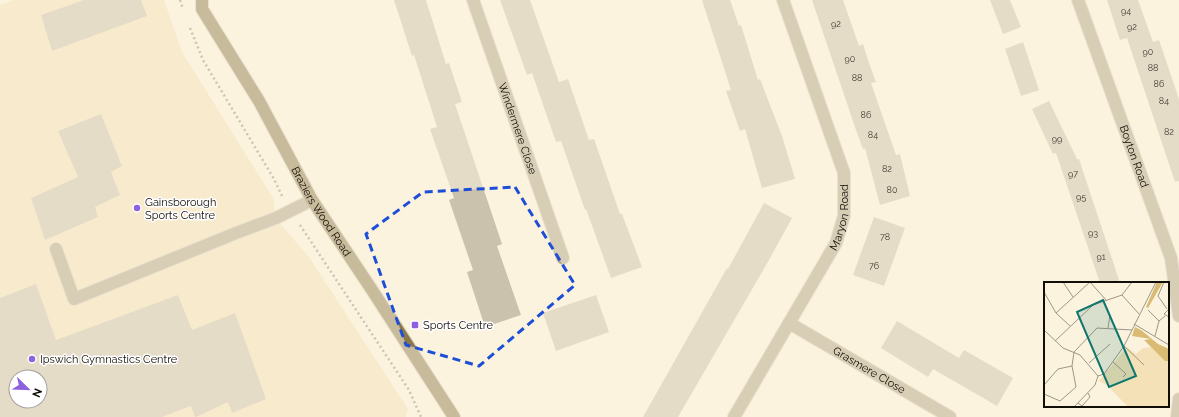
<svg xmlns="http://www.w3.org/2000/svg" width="1179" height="417" font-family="Raleway,sans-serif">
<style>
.green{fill:#f4e1b7;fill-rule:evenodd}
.building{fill:#cbc2ae;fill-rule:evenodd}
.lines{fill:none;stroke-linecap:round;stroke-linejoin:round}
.lane-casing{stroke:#d6cebc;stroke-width:14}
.street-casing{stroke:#d6cebc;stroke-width:14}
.secondary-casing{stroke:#d6cebc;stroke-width:14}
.path{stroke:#958e7f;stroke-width:2.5;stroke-dasharray:2 3;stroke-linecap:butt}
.lane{stroke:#ada083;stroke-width:12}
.street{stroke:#ada083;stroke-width:12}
.secondary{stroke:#8b784b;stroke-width:12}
.marked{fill:none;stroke:#1d4ed8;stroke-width:3;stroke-dasharray:8 5;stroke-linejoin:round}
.poi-dot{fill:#8d62dc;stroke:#fff;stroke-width:1.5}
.labels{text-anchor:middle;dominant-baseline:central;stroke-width:3;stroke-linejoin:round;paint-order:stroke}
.number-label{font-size:9px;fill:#403a31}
.street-label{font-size:11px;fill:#110d07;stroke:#fff}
.poi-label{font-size:11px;fill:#110d07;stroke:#fff;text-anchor:start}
.inset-road{fill:none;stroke:#9e9788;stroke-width:1}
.view{fill:#0f766e;fill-opacity:0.15;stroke:#0f766e;stroke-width:2}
.inset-edge{fill:none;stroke:#110d07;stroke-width:2}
</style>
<rect width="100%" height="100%" fill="#fcf3de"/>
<!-- green -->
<path class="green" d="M14 0H164L182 52 273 198 276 219 309 257 408 409 406 417H0V5ZM16 377H40V401H16Z"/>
<!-- building -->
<g class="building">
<polygon points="84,0 141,0 147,16 52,51 41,15"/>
<polygon points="394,0 426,0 446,64 449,63 462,102 455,104 502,244 497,246 521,315 485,327 467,272 473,270 449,200 454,198 430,129 437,127 414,55 412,56"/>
<polygon points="500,0 530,0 559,82 568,79 589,140 594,139 620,214 622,214 642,267 611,278 586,209 585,210 561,141 556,142 532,73 527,75"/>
<polygon points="702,0 730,0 739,26 741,25 758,80 760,79 782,136 795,179 762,188 745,129 740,131 726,91 731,90"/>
<polygon points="812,0 843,0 859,46 863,44 869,63 876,82 871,83 896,155 900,154 910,196 880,205 865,148 863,149 856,130"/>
<polygon points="990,0 1010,0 1021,27 1003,34"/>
<polygon points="1107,0 1138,0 1153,42 1159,40 1179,99 1179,181 1175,182 1127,38 1120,40"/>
<polygon points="1023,42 1039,90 1021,96 1005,49"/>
<polygon points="1049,101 1077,159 1079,159 1120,283 1100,283 1056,153 1053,154 1032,109"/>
<polygon points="101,114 122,166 111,172 120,195 95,207 98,217 45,240 31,198 78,177 58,131"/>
<polygon points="764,203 792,218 769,260 678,417 643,417 727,268 728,269"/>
<polygon points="874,217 905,228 884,286 853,275"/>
<path d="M36 284 56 340 178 295 192 330 235 313 266 399 232 413 228 402 196 417H195L191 406 162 417H0V298ZM16 377H40V401H16Z"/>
<polygon points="596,295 609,332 556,351 543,313"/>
<polygon points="897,321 959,358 964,350 1013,378 997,406 933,369 928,377 881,348"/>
</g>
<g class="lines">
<!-- lane casing -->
<g class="lane-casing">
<polyline id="lane" points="56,249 74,299 236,233 276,218 312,200"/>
</g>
<!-- street casing -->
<g class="street-casing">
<g id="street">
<path id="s1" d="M473 0 563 258"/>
<path id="s2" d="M1078 0 1171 258 1179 316"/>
<path id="s3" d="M789 323 950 417"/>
<path id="s4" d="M734 417 836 243 844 216V173L783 0"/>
<polyline points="1177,417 1179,399"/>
</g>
</g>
<!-- secondary casing -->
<g class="secondary-casing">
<g id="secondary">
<path id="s5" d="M202 0V9L259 101 312 200 372 290 454 417"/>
</g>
</g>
<!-- path -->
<g class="path">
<polyline points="180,0 183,9"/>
<polyline points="190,28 203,60 274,179 282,196"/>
<polyline points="300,225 409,390 421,417"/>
</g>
<!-- lane -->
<use href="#lane" class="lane"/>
<!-- street -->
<use href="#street" class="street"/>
<!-- secondary -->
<use href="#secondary" class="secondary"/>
</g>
<!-- marked area -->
<path d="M0 0H1179V417H0ZM515 187 575 285 479 366 406 345 366 234 423 192Z" fill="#fcf3de" fill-opacity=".55" fill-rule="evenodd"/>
<path class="marked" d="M515 187 575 285 479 366 406 345 366 234 423 192Z"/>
<!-- markers -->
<g class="poi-dot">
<circle cx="137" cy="208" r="4"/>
<rect x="411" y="321" width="8" height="8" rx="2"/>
<circle cx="32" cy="359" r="4"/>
</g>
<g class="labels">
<!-- number labels -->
<g class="number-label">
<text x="1126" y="11">94</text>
<text x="836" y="24">92</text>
<text x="1132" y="27">92</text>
<text x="1148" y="52">90</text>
<text x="850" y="59">90</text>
<text x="1153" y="68">88</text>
<text x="857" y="78">88</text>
<text x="1159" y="84">86</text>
<text x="1164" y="101">84</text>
<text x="866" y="115">86</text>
<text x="1169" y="132">82</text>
<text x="873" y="135">84</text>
<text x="1057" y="139">99</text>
<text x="887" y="169">82</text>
<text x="1073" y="174">97</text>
<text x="892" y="190">80</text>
<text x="1081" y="197">95</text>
<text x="1093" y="233">93</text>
<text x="885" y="237">78</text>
<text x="1101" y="257">91</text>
<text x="874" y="266">76</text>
</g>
<!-- street labels -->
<g class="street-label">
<text stroke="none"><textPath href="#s1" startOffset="136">Windermere Close</textPath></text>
<text stroke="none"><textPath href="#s2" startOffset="166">Boyton Road</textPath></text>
<text stroke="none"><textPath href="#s5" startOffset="244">Braziers Wood Road</textPath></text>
<text stroke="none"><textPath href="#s4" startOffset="228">Maryon Road</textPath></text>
<text stroke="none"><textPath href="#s3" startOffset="93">Grasmere Close</textPath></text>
</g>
<!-- poi labels -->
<g class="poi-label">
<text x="145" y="202">Gainsborough<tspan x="145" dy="13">Sports Centre</tspan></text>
<text x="423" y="325">Sports Centre</text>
<text x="40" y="359">Ipswich Gymnastics Centre</text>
</g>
</g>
<!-- overview -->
<g transform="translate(1044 282)">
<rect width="125" height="125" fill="#fcf3de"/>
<path d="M83 65 92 72 99 66 107 65 125 79V125H84L64 104 55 99Z" fill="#f4e1b7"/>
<path d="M113 0H119L104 26 102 25ZM91 45 97 48 114 62 125 67V79H121L100 58 107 57 88 54Z" fill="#dabb74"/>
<path class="inset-road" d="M19 0 29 15M46 0 62 18M120 0 114 14 123 27M0 10 12 31 26 44M78 13 95 32M125 27 120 32 125 35M104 28 115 39M12 31 46 0M90 42 125 63M64 46 66 33M0 48 19 66 36 73 54 94M111 54 115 39 121 34M11 59 49 23 78 13 88 0M80 64 100 83M69 80 82 92 79 95M45 81 66 62M54 94 60 92 80 64 112 0M0 103 14 87 28 84M0 112 16 119 32 105 28 84 30 70 53 46 88 48M34 121 38 124 46 115 44 111M30 125 51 103 54 94"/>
<path class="view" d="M59 18 92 94 65 105 33 30Z"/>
<rect width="125" height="125" class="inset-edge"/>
</g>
<!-- north arrow -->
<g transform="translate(28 389) rotate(113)"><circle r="19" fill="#ffffff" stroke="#a09e9c"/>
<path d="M0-3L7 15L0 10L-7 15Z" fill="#8d62dc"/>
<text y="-6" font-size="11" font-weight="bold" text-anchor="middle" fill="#110d07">N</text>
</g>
</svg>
